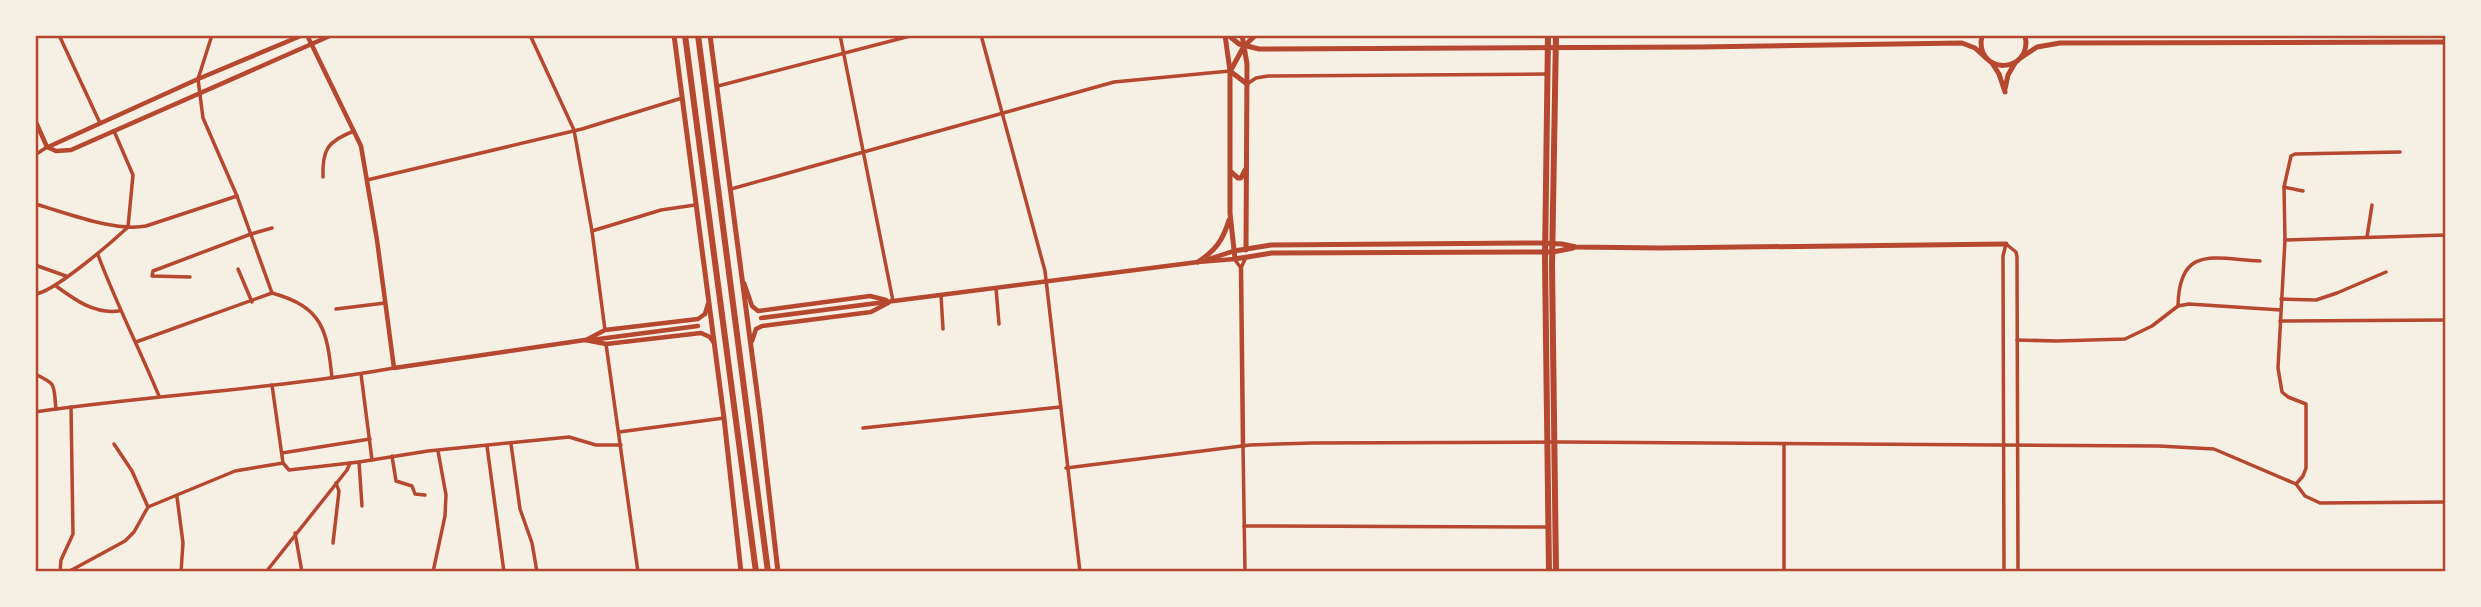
<svg xmlns="http://www.w3.org/2000/svg" width="2481" height="607" font-family="Jost,sans-serif">
<style>
.lines{fill:none;stroke-linecap:round;stroke-linejoin:round}
.minor{stroke:#b5482f;stroke-width:3.5}
.tertiary{stroke:#b5482f;stroke-width:4.5}
.secondary{stroke:#b5482f;stroke-width:5}
.primary{stroke:#b5482f;stroke-width:6}
.trunk{stroke:#b5482f;stroke-width:6}
.neatline{fill:none;stroke:#b5482f;stroke-width:2.5}
</style>
<rect width="100%" height="100%" fill="#f6efe4"/>
<g class="lines">
<!-- minor -->
<g class="minor">
<polyline points="59,35 100,123"/>
<polyline points="212,35 198,79 203,118 237,196 272,293"/>
<polyline points="530,35 574,130 592,231 605,330"/>
<polyline points="840,35 893,301"/>
<polyline points="981,35 1045,271 1080,572"/>
<polyline points="1247,84 1256,78 1268,76 1547,74"/>
<polyline points="718,86 914,35"/>
<polyline points="114,131 133,175 128,227"/>
<polyline points="35,155 47,147"/>
<path d="M323 177C322 149 328 141 354 131"/>
<polyline points="367,180 582,129 682,98"/>
<polyline points="2284,187 2303,191"/>
<polyline points="731,189 1114,82 1230,71"/>
<path d="M35 204C67 213 114 232 146 226L237 196"/>
<polyline points="592,231 661,210 695,205"/>
<polyline points="2367,237 2372,205"/>
<polyline points="2285,240 2446,235"/>
<path d="M98 255C116 303 139 348 159 396"/>
<polyline points="1235,260 1241,268 1246,257"/>
<polyline points="35,265 66,276"/>
<polyline points="238,269 252,302"/>
<polyline points="190,277 152,276 153,271 251,234 272,228"/>
<path d="M56 286C75 300 94 314 119 311"/>
<polyline points="996,288 999,324"/>
<path d="M35 294C53 293 112 242 128 227"/>
<polyline points="941,295 943,329"/>
<polyline points="2281,299 2316,300 2337,293 2386,272"/>
<path d="M2178 306C2179 244 2215 259 2260 261"/>
<polyline points="336,309 385,303"/>
<polyline points="2280,321 2446,320"/>
<polyline points="2017,340 2057,341 2125,339 2152,326 2178,306 2189,304 2281,310"/>
<path d="M136 342 272 293C323 307 327 330 332 378"/>
<polyline points="606,344 638,572"/>
<path d="M35 374C58 385 53 384 56 409"/>
<polyline points="361,374 372,460"/>
<polyline points="272,385 283,463 289,470 359,462 428,451 569,437 596,445 621,445"/>
<path d="M35 412C154 395 276 389 394 368"/>
<polyline points="863,428 1060,407"/>
<polyline points="619,432 724,418"/>
<polyline points="114,444 132,471 148,507"/>
<polyline points="511,444 520,509 532,543 537,572"/>
<polyline points="487,446 504,572"/>
<polyline points="1243,446 1245,572"/>
<polyline points="282,453 370,439"/>
<polyline points="392,456 396,481 412,486 415,494 425,495"/>
<polyline points="359,462 362,506"/>
<polyline points="1066,468 1250,445 1312,443 1561,442 2159,446 2214,449 2296,484"/>
<polyline points="2296,484 2303,476 2306,468 2306,404 2288,397 2282,392 2278,368 2285,240 2284,187 2291,156 2295,154 2400,152"/>
<polyline points="2296,484 2305,496 2320,503 2446,502"/>
<polyline points="177,497 183,543 181,572"/>
<polyline points="1244,526 1547,527"/>
<polyline points="295,533 302,572"/>
<polyline points="333,543 339,491 336,483"/>
<polyline points="60,572 61,560 73,534 71,407"/>
<polyline points="68,572 125,541 134,532 148,507 235,471 283,463"/>
<polyline points="266,572 347,470 350,463"/>
<polyline points="433,572 445,516 446,495 438,451"/>
<polyline points="1784,572 1784,444"/>
<polyline points="2004,572 2003,256 2006,244 2016,252 2017,257 2018,572"/>
</g>
<!-- tertiary -->
<g class="tertiary">
<polyline points="307,35 361,146 377,240 394,368 585,340 606,344 701,333 710,337 714,343"/>
<polyline points="35,120 47,147"/>
<polyline points="47,147 56,151 71,150 332,35"/>
<polyline points="48,147 198,79 303,35"/>
<polyline points="1206,260 1234,251"/>
<polyline points="1241,268 1243,446"/>
<polyline points="744,283 752,306 758,311 870,296 886,300"/>
<polyline points="761,318 1198,262 1235,259"/>
<polyline points="586,340 605,330 698,319 705,314 708,304"/>
<polyline points="591,340 698,326"/>
<polyline points="752,341 756,329 762,326 871,312 888,303"/>
</g>
<!-- secondary -->
<g class="secondary">
<polyline points="674,35 724,418 741,572"/>
<polyline points="710,35 760,415 778,572"/>
<polyline points="1225,35 1230,71 1230,213 1235,259 1272,253 1553,252 1573,248"/>
<polyline points="1228,35 1239,44 1259,49 1700,47 1962,43 1975,48 1986,58"/>
<polyline points="1242,35 1247,64 1246,250"/>
<path d="M1982 35C1973 76 2034 75 2025 35"/>
<polyline points="2022,57 2037,47 2060,43 2446,42"/>
<polyline points="1992,63 1999,74 2005,92"/>
<polyline points="1232,68 1244,46 1256,35"/>
<polyline points="1230,71 1247,84"/>
<polyline points="2005,89 2008,75 2015,63"/>
<polyline points="1231,172 1238,178 1241,178 1245,170"/>
<polyline points="1234,251 1271,245 1540,243 1562,244 1576,247 1661,248 2006,244"/>
<path d="M1198 262C1216 250 1223 240 1229 220"/>
</g>
<!-- primary -->
<g class="primary">
<polyline points="1548,35 1545,260 1549,572"/>
<polyline points="1556,35 1552,265 1556,572"/>
</g>
<!-- trunk -->
<g class="trunk">
<polyline points="685,35 756,572"/>
<polyline points="698,35 768,572"/>
</g>
</g>
<!-- border -->
<rect width="2481" height="607" fill="none" stroke="#f6efe4" stroke-width="74"/>
<rect x="37" y="37" width="2407" height="533" class="neatline"/>
</svg>
